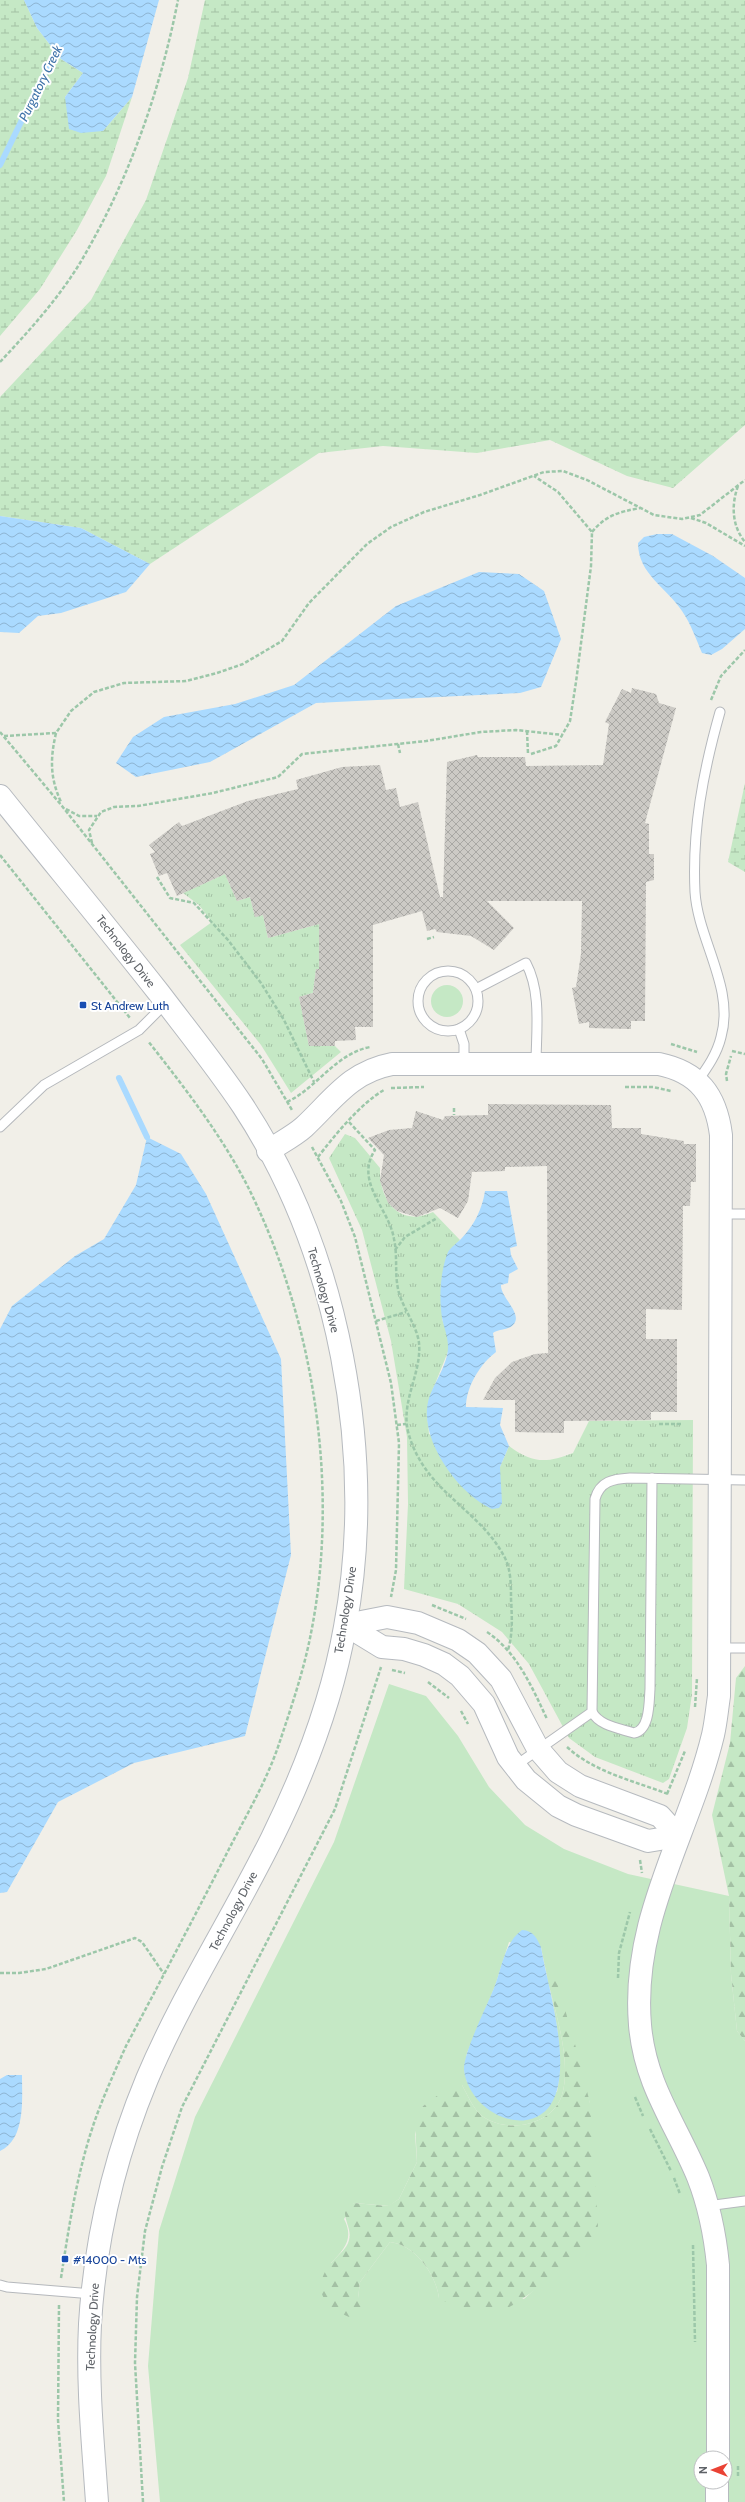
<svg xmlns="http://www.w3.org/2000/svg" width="745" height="2502" font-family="Cabin,sans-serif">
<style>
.green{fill:#c5e8c5;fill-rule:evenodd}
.forest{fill:url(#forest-firs)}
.wetland{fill:url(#wetland-marsh)}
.park{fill:url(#park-tufts)}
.water{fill:url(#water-waves)}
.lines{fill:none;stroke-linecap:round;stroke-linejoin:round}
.stream{stroke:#aadaff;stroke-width:6}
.building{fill:url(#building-cross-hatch)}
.lane-casing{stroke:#b5b8bc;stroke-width:11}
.secondary-casing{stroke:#b6babf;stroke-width:24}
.path{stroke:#9cc7a9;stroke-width:2.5;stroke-dasharray:4 2;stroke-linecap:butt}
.lane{stroke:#fff;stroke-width:9}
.secondary{stroke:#fff;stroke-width:22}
.transit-dot{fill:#1a4fb4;stroke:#fff;stroke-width:1.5}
.labels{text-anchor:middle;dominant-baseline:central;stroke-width:4;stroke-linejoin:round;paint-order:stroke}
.street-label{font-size:12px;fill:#5f6368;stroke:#fff}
.transit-label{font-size:12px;fill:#164399;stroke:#fff;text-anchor:start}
.water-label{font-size:13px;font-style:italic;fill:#4174aa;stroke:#fff}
</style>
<defs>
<pattern id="forest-firs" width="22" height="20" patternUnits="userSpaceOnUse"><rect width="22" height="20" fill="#c5e8c5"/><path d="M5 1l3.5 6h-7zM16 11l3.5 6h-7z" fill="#a3c0a4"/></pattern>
<pattern id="wetland-marsh" width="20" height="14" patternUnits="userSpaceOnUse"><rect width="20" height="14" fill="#c5e8c5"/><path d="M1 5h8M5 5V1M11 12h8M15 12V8" fill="none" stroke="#a3c0a4"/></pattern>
<pattern id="park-tufts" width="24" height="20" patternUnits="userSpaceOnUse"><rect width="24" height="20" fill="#c5e8c5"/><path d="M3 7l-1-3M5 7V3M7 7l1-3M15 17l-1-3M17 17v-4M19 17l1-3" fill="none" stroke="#a3c0a4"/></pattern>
<pattern id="water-waves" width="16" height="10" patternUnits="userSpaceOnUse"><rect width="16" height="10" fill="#aadaff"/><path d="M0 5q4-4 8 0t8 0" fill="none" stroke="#8eb4d2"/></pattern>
<pattern id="building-cross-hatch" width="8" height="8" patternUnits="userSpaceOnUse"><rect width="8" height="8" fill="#cccac5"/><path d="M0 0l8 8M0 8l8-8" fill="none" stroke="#a9a8a4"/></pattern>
</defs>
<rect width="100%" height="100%" fill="#f1efe8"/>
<!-- green -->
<g class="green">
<circle cx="447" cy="1001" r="16"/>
<path d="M389 1684 426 1696 458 1736 489 1787 525 1825 564 1849 628 1874 729 1896 731 1974 737 2031 745 2041V2502H160L148 2366 159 2231 195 2117 334 1842ZM509 1942 541 1947C550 1994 566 2044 557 2092L475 2094 467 2082 464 2069 467 2053 495 1986ZM547 1978 590 2103 545 2280 524 2299 439 2298C436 2274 415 2245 390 2242L360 2282 358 2298 331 2263C345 2249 354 2238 344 2219L354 2203 389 2206 399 2199 417 2162 415 2134 423 2106 462 2085C467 2094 474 2110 482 2116 507 2134 552 2126 562 2095 572 2062 555 2010 547 1978ZM701 2458H725V2482H701Z"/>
</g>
<!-- forest -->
<g class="forest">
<polygon points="745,1666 745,2041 737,2031 731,1974 729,1896 712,1815 730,1743 736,1678"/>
<path d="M549 1974 555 1975 575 2044 590 2103 598 2226C595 2231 594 2238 591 2243 586 2252 516 2306 507 2308 487 2314 456 2310 439 2298 436 2274 415 2245 390 2242L360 2282 358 2298 364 2308 363 2316 356 2319C326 2311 308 2290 332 2262 338 2255 347 2249 349 2240 352 2229 344 2221 345 2210L354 2203 388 2206 399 2199 417 2162 415 2121 423 2106 452 2085H462C467 2094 474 2110 482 2116 507 2134 552 2126 562 2095 572 2062 555 2010 547 1978Z"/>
</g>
<!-- wetland -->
<g class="wetland">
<polygon points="0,0 24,0 37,28 61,59 83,73 65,97 103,131 132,97 106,176 77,230 40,289 0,336"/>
<polygon points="205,0 745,0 745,425 673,488 627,476 550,440 477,453 383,446 319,453 150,564 81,528 0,516 0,397 91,300 146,200 188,78"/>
<polygon points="745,783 745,872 728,862"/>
</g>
<!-- park -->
<g class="park">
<polygon points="225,874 237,901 250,897 255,917 263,915 268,938 319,924 319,969 316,969 313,993 299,997 309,1046 335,1046 341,1052 291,1093 261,1045 180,945 212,922 199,905 183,893"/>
<path d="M345 1134 355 1138 380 1168C379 1200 399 1228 433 1212L460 1240 449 1251 442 1319 448 1336 449 1349 429 1399 427 1414 429 1434 500 1479V1467L509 1446C533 1464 547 1463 573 1453L589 1421 693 1420 692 1694 687 1728 669 1779 663 1783 595 1757 569 1738 529 1664 502 1632 458 1604 404 1589 408 1504 407 1437 391 1341 362 1230 329 1158Z"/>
</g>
<!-- water -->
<g class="water">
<polygon points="24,0 159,0 132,97 103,131 81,133 69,129 65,97 83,73 61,59 37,28"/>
<polygon points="0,516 81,528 150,564 126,592 61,613 38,616 19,633 0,632"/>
<path d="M657 534H672L713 556 745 578V629L722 649 711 655 702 653C696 639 691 624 682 611 667 588 638 574 638 543L644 537Z"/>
<polygon points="479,572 519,574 544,591 561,639 541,687 520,693 316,703 210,762 136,777 116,763 133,737 164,717 235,704 294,685 396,606"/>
<polygon points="147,1137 181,1154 206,1194 281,1359 291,1555 245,1736 134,1763 58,1802 7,1892 0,1893 0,1329 12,1306 75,1256 104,1239 136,1185"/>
<path d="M485 1191H507L517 1246 510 1248 511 1255 518 1269 509 1274 508 1283 501 1285C500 1297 524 1314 513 1325 509 1330 499 1329 493 1333L496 1352C480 1364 466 1387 466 1407L503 1408 500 1425 509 1446 500 1467 502 1503 499 1508 492 1509C457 1493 417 1437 429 1398 434 1383 448 1364 448 1347 448 1336 444 1328 442 1318 439 1297 440 1272 448 1252 451 1247 457 1243 461 1239 474 1225 482 1210 485 1191Z"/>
<path d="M522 1930C534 1931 536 1937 541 1947 548 1988 568 2050 557 2090 542 2145 470 2118 464 2070 463 2053 487 2006 494 1988 502 1968 504 1943 522 1930Z"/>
<path d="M7 2075H22C22 2099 26 2139 0 2151V2079Z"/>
</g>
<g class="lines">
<!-- stream -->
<g class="stream">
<polyline points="0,165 58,46"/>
<polyline points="119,1078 147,1137"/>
</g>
</g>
<!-- building -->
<g class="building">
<polygon points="632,688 656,694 659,703 676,708 645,823 649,824 649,854 654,854 654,880 646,882 645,1021 631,1021 631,1029 589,1028 589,1022 579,1024 572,988 576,987 581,954 582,901 487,901 514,928 494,950 471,936 437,932 435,929 427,931 422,911 373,925 373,1027 355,1027 356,1040 335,1041 335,1046 309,1046 299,997 313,993 316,969 319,969 319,924 268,938 263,915 255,917 250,897 237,901 225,874 177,896 167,873 159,876 150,854 155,852 149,845 179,822 182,826 248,801 298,789 296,780 342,767 380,765 386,790 396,788 400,807 418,802 440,897 443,897 447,762 477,755 478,757 525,757 526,766 603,765 609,724 605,722 622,689 631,693"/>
<polygon points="488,1104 611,1105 612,1128 641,1128 641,1134 684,1141 684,1144 696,1144 696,1182 691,1182 690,1206 683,1206 682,1310 646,1309 646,1339 677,1339 677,1412 651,1412 651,1420 564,1421 564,1433 515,1432 515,1400 483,1400 495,1378 512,1362 535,1354 548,1353 547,1166 505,1167 505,1171 472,1172 468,1201 458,1218 440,1208 417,1217 397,1211 388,1203 380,1181 384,1155 368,1138 389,1130 412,1128 416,1111 443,1120 445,1116 488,1115"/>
</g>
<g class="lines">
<!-- lane casing -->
<g class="lane-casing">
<g id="lane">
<circle cx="448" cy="1001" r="30"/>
<path d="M476 989 526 963C542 993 536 1032 536 1065"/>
<polyline points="459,1029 464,1044 464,1064"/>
<path d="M697 1082C707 1068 717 1054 721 1037 735 988 698 940 695 892 692 830 703 772 720 712"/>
<polyline points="0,1127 44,1085 139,1030 166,1003"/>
<polyline points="720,1214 745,1214"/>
<polyline points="720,1648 745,1648"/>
<path d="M592 1712C600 1726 618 1728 634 1733 650 1730 649 1702 650 1689L652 1478"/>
<path d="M515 1766 592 1712 595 1499C600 1481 613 1479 630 1478L745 1480"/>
<polyline points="707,2206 745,2201"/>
<polyline points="0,2285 7,2287 93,2294"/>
</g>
</g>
<!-- secondary casing -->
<g class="secondary-casing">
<g id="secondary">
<path d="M0 796C53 862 107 927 159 993 187 1030 217 1067 243 1106 339 1252 377 1454 345 1627 332 1701 305 1771 272 1838 232 1919 182 1996 147 2079 115 2156 95 2241 90 2324 87 2384 93 2443 97 2502"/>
<path d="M268 1151C280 1143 294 1136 304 1127 333 1100 350 1072 392 1064H659C698 1072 716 1095 721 1135L719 1696C717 1709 716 1722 713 1735 689 1834 631 1918 640 2025 645 2085 676 2124 698 2177 709 2205 715 2235 718 2265V2458"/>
<polyline points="346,1625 387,1617 418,1623 458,1640 477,1653 501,1679 538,1749 558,1772 580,1786 660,1816 678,1836"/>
<polyline points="346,1625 382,1647 404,1649 424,1655 444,1664 460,1676 484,1704 508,1757 526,1780 558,1806 576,1815 648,1841 678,1836"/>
<polyline points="717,2502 717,2482"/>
</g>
</g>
<!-- path -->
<g class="path">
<path d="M0 362C29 331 58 299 80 263 128 182 160 92 178 0"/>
<path d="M738 486C731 505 732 526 745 542"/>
<polyline points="691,518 706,523 745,546"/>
<path d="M592 532C606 515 619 512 640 508"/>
<polyline points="711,700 721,676 745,650"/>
<polyline points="527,731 528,754"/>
<polyline points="0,732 62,806 262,1059 292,1110"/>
<path d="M56 733C50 759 50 778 61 802"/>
<polyline points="4,736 56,733 71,711 94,692 124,683 186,681 217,673 243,664 282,641 309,603 367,544 391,527 424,512 480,495 544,472 563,471 587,480 654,515 682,519 700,515 745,480"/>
<polyline points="398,744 400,753"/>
<polyline points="531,754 556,746 570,721 576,682 591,566 592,532 558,492 534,476"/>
<polyline points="66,809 79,816 97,816"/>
<polyline points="92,843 89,830 101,812 114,807 138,806 213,793 278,777 302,754 426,741 481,732 516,730 563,735"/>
<polyline points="0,855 130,1018"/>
<polyline points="157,877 170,898 194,903 228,940 261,983 284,1020 314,1082"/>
<polyline points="427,939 434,937"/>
<polyline points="671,1044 697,1052"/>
<polyline points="732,1051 745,1054"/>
<polyline points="727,1081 726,1074 731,1056"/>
<polyline points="625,1087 653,1087 671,1091"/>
<polyline points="391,1088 424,1087"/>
<path d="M287 1102C317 1088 335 1054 370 1047"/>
<polyline points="454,1108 454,1115"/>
<path d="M349 1122 375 1150C354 1182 389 1208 394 1239 398 1257 394 1275 399 1293 404 1310 417 1326 419 1343 422 1374 399 1403 409 1435 426 1493 480 1509 505 1558 511 1570 511 1586 511 1599 512 1617 513 1633 508 1650"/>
<polyline points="312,1147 341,1201 355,1237 391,1383 399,1443 396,1570 391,1597"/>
<path d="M318 1157C334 1136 361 1103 384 1090"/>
<polyline points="395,1250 405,1237 437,1218"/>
<polyline points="376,1321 406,1312"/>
<polyline points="659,1424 681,1424"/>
<polyline points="397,1425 406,1424"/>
<polyline points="432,1605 466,1619"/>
<path d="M487 1632C517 1652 532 1687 547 1719"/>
<polyline points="392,1670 405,1673"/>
<polyline points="428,1682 449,1698"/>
<polyline points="695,1707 697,1678"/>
<polyline points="461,1711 468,1724"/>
<path d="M567 1747C594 1772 634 1781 668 1794"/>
<polyline points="667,1794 685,1751"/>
<polyline points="640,1860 642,1873"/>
<polyline points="0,1973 19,1973 46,1969 135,1938 142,1942 164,1974"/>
<polyline points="618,1978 619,1953 630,1912"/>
<polyline points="635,2097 643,2116"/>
<polyline points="650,2129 671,2171"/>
<polyline points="674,2178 680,2194"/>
<polyline points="693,2245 695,2342"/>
<path d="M61 2278C69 2226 77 2173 94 2123 103 2097 115 2071 126 2046 161 1980 196 1914 230 1847 247 1814 267 1780 279 1744 291 1708 304 1670 311 1633 340 1487 314 1318 247 1185 220 1133 184 1087 148 1041"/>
<polyline points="59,2305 58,2420 64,2502"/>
<polyline points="738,2476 738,2465"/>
<polyline points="143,2502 135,2363 137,2297 145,2231 162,2167 182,2107 335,1809 381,1667"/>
</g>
<!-- lane -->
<use href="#lane" class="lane"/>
<!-- secondary -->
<use href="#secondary" class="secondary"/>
</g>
<!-- markers -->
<g class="transit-dot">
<rect x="79" y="1001" width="8" height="8" rx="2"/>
<rect x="61" y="2255" width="8" height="8" rx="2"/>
</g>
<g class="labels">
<!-- street labels -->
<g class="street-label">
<text transform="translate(126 951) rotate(52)">Technology Drive</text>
<text transform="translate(324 1290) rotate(74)">Technology Drive</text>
<text transform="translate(345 1610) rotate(-81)">Technology Drive</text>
<text transform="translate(233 1911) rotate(-62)">Technology Drive</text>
<text transform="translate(92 2327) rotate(-87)">Technology Drive</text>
</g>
<!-- transit labels -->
<g class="transit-label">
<text x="91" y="1005">St Andrew Luth</text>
<text x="73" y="2259">#14000 - Mts</text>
</g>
<!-- water labels -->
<g class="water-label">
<text transform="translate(40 83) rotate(-64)">Purgatory Creek</text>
</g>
</g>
<!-- north arrow -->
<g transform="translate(713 2470) rotate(270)"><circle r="19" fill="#ffffff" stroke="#bfc1c3"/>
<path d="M0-3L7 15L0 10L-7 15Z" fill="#ea4335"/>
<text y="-6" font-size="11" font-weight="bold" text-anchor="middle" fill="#5f6368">N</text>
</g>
</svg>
